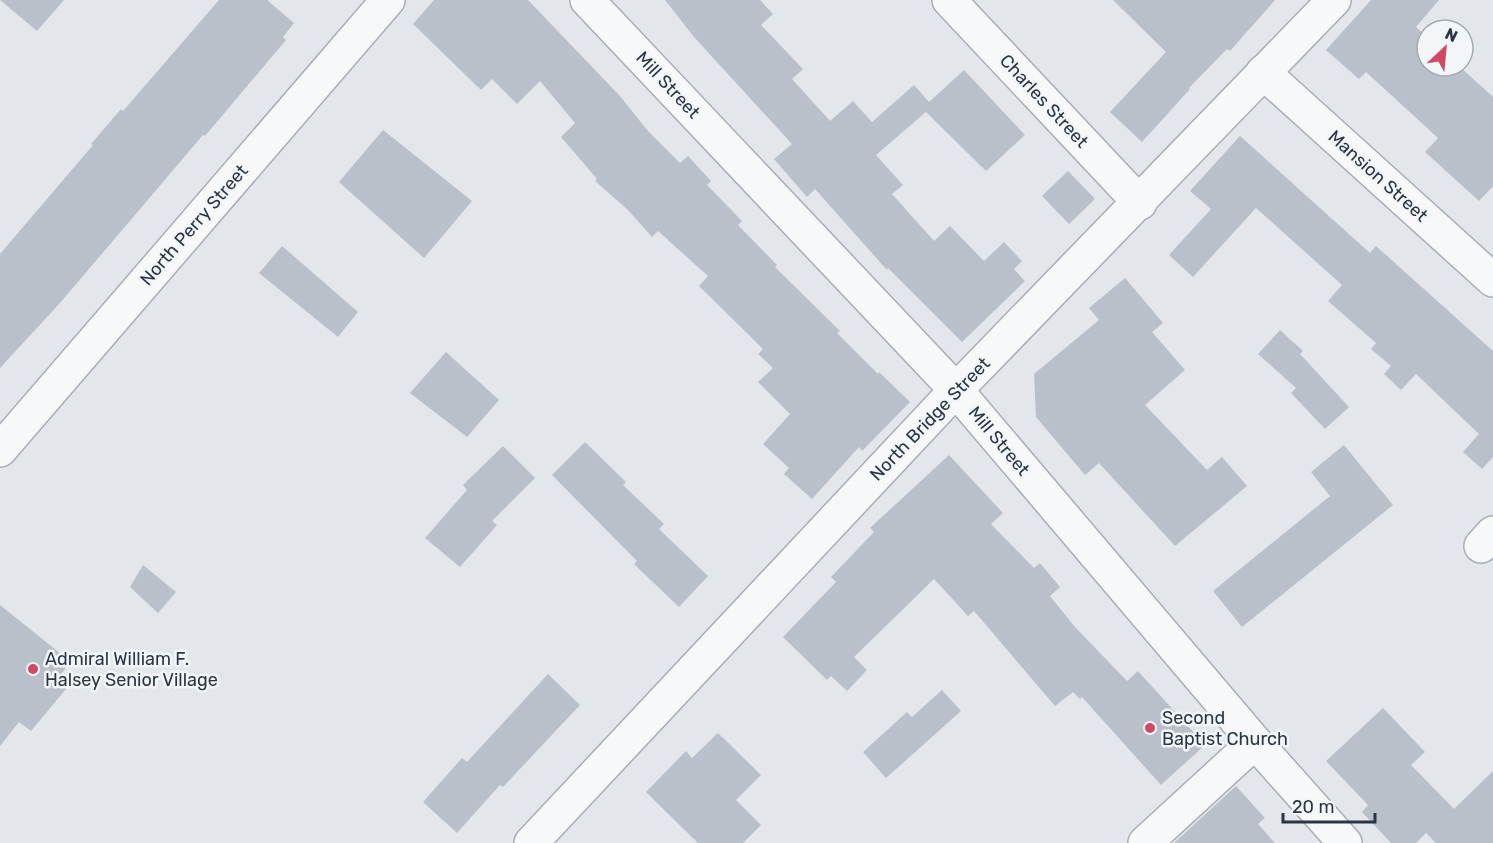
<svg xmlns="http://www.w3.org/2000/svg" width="1493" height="843" font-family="Rubik,sans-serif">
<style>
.building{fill:#bac0c9}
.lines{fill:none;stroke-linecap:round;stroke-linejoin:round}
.minor-casing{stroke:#a8aeb6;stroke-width:36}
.minor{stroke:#f6f8fa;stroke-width:33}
.poi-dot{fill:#d04961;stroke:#f3f6f9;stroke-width:2}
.labels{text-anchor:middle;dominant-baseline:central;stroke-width:5;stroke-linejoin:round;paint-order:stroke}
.street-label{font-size:18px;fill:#2b3544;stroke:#f3f6f9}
.poi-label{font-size:18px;fill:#2b3544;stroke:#f3f6f9;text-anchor:start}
</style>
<rect width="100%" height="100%" fill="#e3e7eb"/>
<!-- building -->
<g class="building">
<polygon points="0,0 64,0 37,31"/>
<polygon points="219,0 267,0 294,23 283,37 286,40 205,136 203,135 60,303 0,368 0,254 93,145 91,144 121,109 123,111"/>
<polygon points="434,0 528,0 619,95 648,131 680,163 688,156 711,181 707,185 742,221 738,225 777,265 775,267 840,331 837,333 878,374 879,372 910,402 862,451 859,447 812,499 784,474 789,468 763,444 790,414 758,382 773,368 758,354 763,349 699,286 708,276 658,231 652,237 628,210 595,181 597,179 561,137 575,123 540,81 517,104 492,79 481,90 413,24"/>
<polygon points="665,0 760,0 773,14 761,25 803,69 792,79 830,121 853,101 872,122 914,85 929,102 964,70 1025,135 986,171 926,112 876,155 903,185 892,194 934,241 950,226 984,261 1004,242 1022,261 1014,269 1025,281 962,342 888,268 887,270 815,189 807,197 774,159 792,144 694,37"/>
<polygon points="1113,0 1275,0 1230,51 1227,49 1189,88 1190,89 1142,142 1110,112 1166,52"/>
<polygon points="1371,0 1439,0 1416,27 1427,37 1427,66 1459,66 1493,97 1493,186 1479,201 1425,152 1438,138 1366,72 1359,79 1326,50"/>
<polygon points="383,130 472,201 424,258 339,182"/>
<polygon points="1240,136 1370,253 1376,246 1493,351 1493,457 1482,469 1463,452 1479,434 1416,374 1401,390 1384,374 1391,366 1371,349 1376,343 1328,301 1342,285 1256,208 1193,277 1169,255 1211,209 1190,191"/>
<polygon points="1068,171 1095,199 1069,224 1042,196"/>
<polygon points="282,246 358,312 338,337 259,273"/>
<polygon points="1125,278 1163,323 1152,332 1185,370 1145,405 1207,470 1222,457 1247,486 1175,546 1099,463 1085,475 1036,417 1034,374 1099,320 1089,308"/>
<polygon points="1280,330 1303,351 1300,354 1349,407 1325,429 1291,393 1296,388 1258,354"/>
<polygon points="446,352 499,400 467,437 410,393"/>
<polygon points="585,442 626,482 623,485 664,524 659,529 708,576 679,607 634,564 637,561 552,475"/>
<polygon points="1344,445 1393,505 1242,627 1213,591 1330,496 1311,472"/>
<polygon points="503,446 535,478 492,521 497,525 460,567 425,538 467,490 463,485"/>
<polygon points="949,455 1003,513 991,524 1034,568 1040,563 1060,587 1050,596 1075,627 1127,681 1138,671 1205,745 1161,785 1082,697 1080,699 1073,692 1055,706 974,611 968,616 934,579 854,657 867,670 847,691 831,676 827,680 783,637 836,582 831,577 874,532 870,528"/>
<polygon points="143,565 176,592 158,613 130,587"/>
<polygon points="0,605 71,662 60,675 71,683 31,731 19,722 0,746"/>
<polygon points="548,674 580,705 503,787 500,785 457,833 423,802 462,758 467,762"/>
<polygon points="942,690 961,711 886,778 863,752 907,712 912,717"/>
<polygon points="1383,708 1425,752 1411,765 1454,809 1493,771 1493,843 1436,843 1426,833 1416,843 1391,843 1362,812 1368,805 1326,761"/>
<polygon points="718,733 761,775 736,800 761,825 743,843 698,843 646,792 686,751 692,758"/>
<polygon points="1236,786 1265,818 1258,824 1275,843 1174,843"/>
</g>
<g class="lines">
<!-- minor casing -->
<g class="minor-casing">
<g id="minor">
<polyline points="587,0 956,390 1255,742 1345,843"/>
<polyline points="949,0 1140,203"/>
<polyline points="1263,72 1493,280"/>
<polyline points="0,450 388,0"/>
<polyline points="1481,546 1493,533"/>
<polyline points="531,843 956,390 1334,0"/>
<polyline points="1145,843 1255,742"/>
</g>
</g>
<!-- minor -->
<use href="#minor" class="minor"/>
</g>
<!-- markers -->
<g class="poi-dot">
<circle cx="33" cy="669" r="6"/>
<circle cx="1150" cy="728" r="6"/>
</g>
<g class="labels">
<!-- street labels -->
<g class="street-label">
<text transform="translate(668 85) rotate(47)">Mill Street</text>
<text transform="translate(1044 101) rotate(47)">Charles Street</text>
<text transform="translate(1378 176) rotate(42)">Mansion Street</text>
<text transform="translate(194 225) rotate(-49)">North Perry Street</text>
<text transform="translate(930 419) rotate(-46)">North Bridge Street</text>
<text transform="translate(999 441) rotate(50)">Mill Street</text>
</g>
<!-- poi labels -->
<g class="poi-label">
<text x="45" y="659">Admiral William F.<tspan x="45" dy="21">Halsey Senior Village</tspan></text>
<text x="1162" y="718">Second<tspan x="1162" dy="21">Baptist Church</tspan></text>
</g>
</g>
<!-- north arrow -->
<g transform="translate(1445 48) rotate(26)"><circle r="28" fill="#f3f6f9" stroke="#a3a9b1" stroke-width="1.5"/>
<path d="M0-4.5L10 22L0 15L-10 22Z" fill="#d04961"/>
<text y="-9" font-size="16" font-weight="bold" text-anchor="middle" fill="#2b3544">N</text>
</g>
<!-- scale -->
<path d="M1283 813v9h92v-9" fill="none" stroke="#2b3544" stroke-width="3"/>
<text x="1292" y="813" font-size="18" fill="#2b3544" stroke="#f3f6f9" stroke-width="4.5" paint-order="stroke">20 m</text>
</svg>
